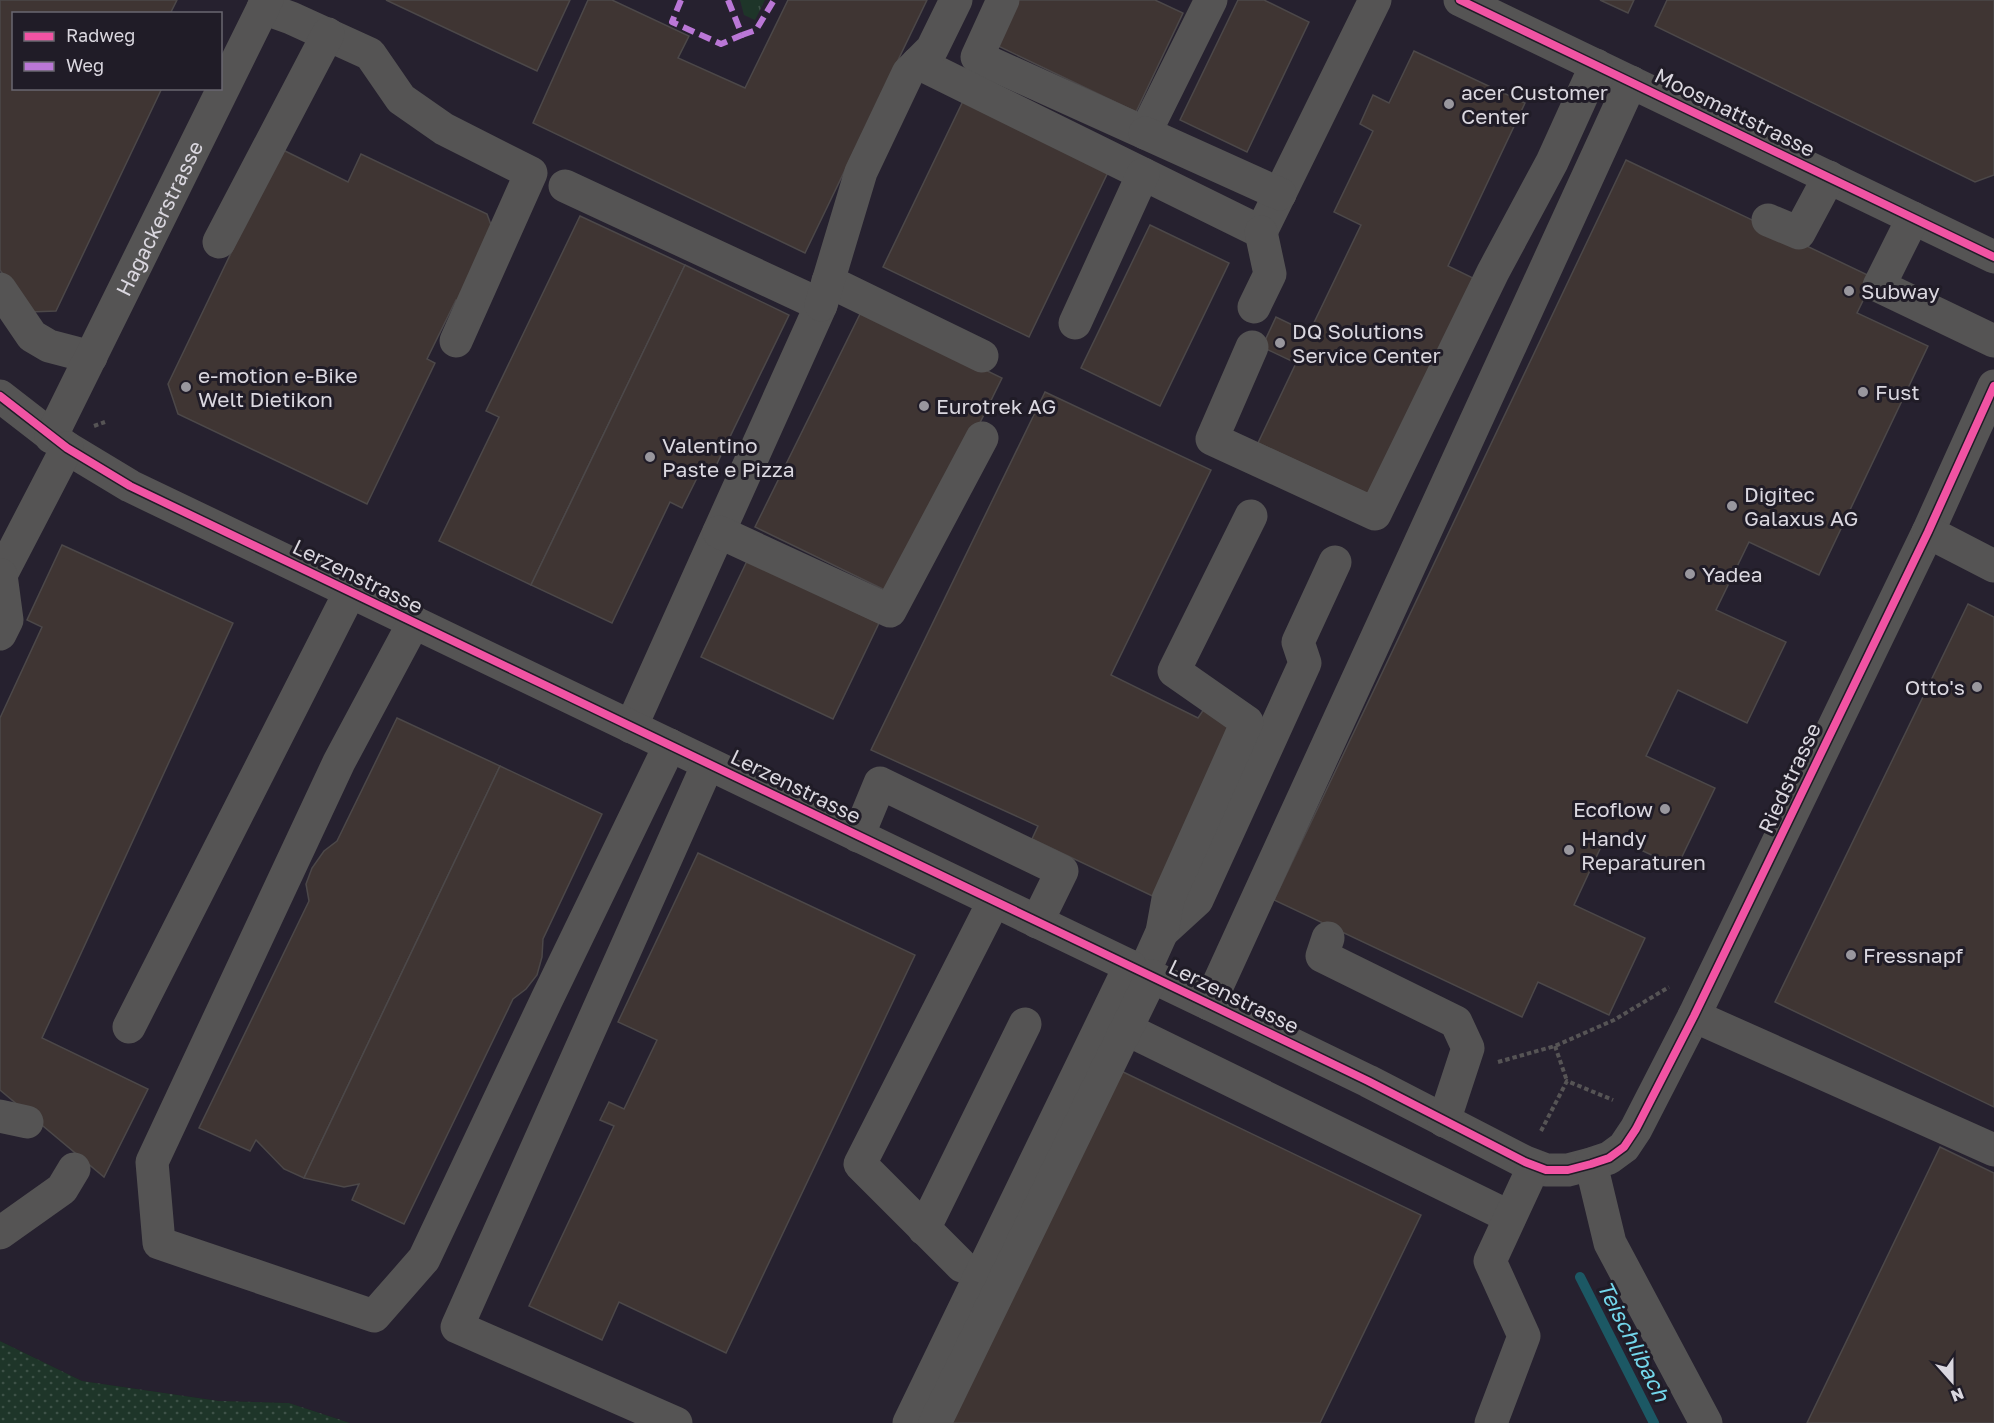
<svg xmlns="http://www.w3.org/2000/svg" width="1994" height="1423" font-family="'Golos Text',sans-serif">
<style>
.built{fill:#26212f;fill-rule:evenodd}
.grass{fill:url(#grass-tufts)}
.park{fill:url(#park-dots)}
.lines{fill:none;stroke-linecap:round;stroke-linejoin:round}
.stream{stroke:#1c5864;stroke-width:10}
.building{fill:#3f3533;stroke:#4c4849;stroke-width:1.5}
.path{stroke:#565455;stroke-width:4;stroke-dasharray:4.5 3;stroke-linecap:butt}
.minor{stroke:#555454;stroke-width:33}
.quiet{stroke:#ba77d6;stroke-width:6;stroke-dasharray:12 6;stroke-linecap:butt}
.cycleway-casing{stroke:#201c27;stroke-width:11}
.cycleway{stroke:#f153a3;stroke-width:8}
.poi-dot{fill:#99979e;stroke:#201c27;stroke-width:2}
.labels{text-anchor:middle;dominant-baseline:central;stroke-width:6;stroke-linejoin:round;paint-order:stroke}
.poi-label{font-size:21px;fill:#dad7df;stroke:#201c27;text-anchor:start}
.street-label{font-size:21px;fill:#dad7df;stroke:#201c27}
.water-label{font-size:22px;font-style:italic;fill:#73d6eb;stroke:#201c27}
</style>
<defs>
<pattern id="grass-tufts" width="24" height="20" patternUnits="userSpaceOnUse" patternTransform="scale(1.5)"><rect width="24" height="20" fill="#1e3529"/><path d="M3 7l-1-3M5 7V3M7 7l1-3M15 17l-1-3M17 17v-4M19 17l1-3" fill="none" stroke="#3e5248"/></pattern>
<pattern id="park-dots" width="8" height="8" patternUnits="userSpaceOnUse" patternTransform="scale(1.5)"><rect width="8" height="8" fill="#1e3529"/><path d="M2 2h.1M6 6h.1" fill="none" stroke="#3e5248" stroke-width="1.8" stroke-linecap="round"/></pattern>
</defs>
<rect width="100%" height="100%" fill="#211f24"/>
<!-- built -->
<path class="built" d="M0 0H1994V1423H350L289 1403 219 1401 82 1381 0 1341ZM14 14H220V88H14Z"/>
<!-- grass -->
<polygon class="grass" points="740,0 765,0 755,20 744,15"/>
<!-- park -->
<polygon class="park" points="0,1341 82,1381 219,1401 289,1403 350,1423 0,1423"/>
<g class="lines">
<!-- stream -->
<polyline class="stream" points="1580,1277 1654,1423"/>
</g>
<!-- building -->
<g class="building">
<polygon points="0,0 177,0 170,14 14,14 14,88 162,88 56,311 29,312 0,270"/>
<polygon points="386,0 570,0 537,71"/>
<polygon points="588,0 612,0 689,36 678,58 745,88 788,0 927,0 805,253 533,123"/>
<polygon points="1017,0 1155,0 1183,13 1136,112 996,45"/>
<polygon points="1238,0 1264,0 1309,22 1247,152 1180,120"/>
<polygon points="1600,0 1634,0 1628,13"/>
<polygon points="1667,0 1994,0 1994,175 1975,182 1655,26"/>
<polygon points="1414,51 1525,103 1448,266 1473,278 1370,495 1258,443 1296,363 1262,347 1276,317 1309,333 1361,225 1334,212 1373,131 1360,124 1373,95 1389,103"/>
<polygon points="964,99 1110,168 1029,337 883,267"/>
<polygon points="281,149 348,182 361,154 487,214 494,233 461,301 456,300 427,359 435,363 367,504 178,414 168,384"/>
<polygon points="1626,160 1874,278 1857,313 1928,346 1819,575 1749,542 1716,610 1786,642 1747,723 1678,690 1646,756 1715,788 1677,867 1607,834 1574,905 1645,938 1609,1015 1538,982 1522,1017 1274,900"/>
<polygon points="580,216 685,265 531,585 439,541 499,417 486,411"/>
<polygon points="1150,225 1229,263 1160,406 1081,368"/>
<polygon points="685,265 789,315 710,478 699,474 682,508 670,502 612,623 531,585"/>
<polygon points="862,310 1002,378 895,595 755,527"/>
<polygon points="1045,392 1211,470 1111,675 1198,718 1204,709 1243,729 1163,901 1032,839 1038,826 871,750"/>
<polygon points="62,545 233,623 42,1038 148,1089 104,1177 0,1090 0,718 42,627 27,620"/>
<polygon points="747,561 879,623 833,719 701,657"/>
<polygon points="1968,604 1994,617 1994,1107 1775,1002"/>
<polygon points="397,718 500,766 304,1178 284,1169 256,1140 250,1151 199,1128 309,901 306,884 312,868 324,851 337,841"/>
<polygon points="500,766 602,814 543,939 542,957 537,975 526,989 513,999 404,1224 352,1200 359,1184 344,1187 304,1178"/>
<polygon points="698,853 915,955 726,1353 619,1302 602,1340 529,1306 614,1126 600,1120 609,1102 624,1109 657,1040 618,1022"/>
<polygon points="1119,1070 1421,1215 1320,1423 949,1423"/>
<polygon points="1940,1147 1994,1173 1994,1423 1807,1423"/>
</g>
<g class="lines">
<!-- path -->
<g class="path">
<polyline points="94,426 105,422"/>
<polyline points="1555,1046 1567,1081"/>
<polyline points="1498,1062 1555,1046 1614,1020 1669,987"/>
<polyline points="1541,1131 1567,1081 1613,1100"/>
</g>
<!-- minor -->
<g class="minor">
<polyline points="1003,0 977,57 1145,133 1211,0"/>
<polyline points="1460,0 1994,257"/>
<polyline points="263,8 291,18 370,54 401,99 444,129 531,173 456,341"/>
<polyline points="918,63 1261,232 1375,0"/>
<polyline points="1145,133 1280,194"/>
<polyline points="565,186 821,305 631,727"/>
<polyline points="1913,218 1879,286 1994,341"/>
<polyline points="1768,220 1799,233 1829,177"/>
<polyline points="219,242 328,34"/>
<polyline points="828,281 982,356"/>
<polyline points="0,289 32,336 49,346 91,357"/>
<polyline points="821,305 861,172 908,73 932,49 956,0"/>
<polyline points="1254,307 1270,274 1261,232"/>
<polyline points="1075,323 1143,174"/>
<polyline points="1252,347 1212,439 1375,514 1493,272 1552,162 1596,65"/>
<polyline points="0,396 67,448 130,486 1209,1004 1368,1081 1525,1162 1546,1170 1568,1170 1591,1164 1609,1158 1624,1147 1636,1129 1694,1016 1928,532 1994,386"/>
<path id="s1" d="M51 437 267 0"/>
<polyline points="719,532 890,611 982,438"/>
<polyline points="1928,532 1994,566"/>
<polyline points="0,577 67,448"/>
<polyline points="414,622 339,762 152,1162 159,1243 374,1316 424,1259 546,1001 670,745"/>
<polyline points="0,634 7,620 1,575"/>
<polyline points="858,836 880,783 1062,871 1037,922"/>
<polyline points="1162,932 1197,900 1305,663 1298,642 1335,562"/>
<polyline points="1328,938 1322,956 1456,1022 1468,1048 1444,1121"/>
<polyline points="1144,972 1162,932 1168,899 1247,722 1174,671 1251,516"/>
<polyline points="1209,1004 1631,82"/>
<polyline points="1694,1016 1994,1150"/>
<polyline points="129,1027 350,592"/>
<polyline points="1126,1029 1510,1217"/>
<polyline points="0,1116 27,1122"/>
<polyline points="1591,1164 1610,1243 1706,1423"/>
<polyline points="924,1229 1025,1024"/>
<polyline points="0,1233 62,1189 74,1169"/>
<polyline points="962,1266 860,1164 994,901"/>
<polyline points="676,1423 457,1327 708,764"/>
<polyline points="909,1423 1130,966"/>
<polyline points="935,1423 1152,976"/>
<polyline points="1491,1423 1524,1336 1490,1261 1534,1166"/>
</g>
<!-- quiet -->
<g class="quiet">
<polyline points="681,0 672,22 721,44 742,35 728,0"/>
<polyline points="742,35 756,30 774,0"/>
</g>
<!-- cycleway casing -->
<g class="cycleway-casing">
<g id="cycleway">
<polyline points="1460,0 1994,257"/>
<polyline points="0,396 67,448 130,486 1209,1004 1368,1081 1525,1162 1546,1170 1568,1170 1591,1164 1609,1158 1624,1147 1636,1129 1694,1016 1928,532 1994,386"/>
</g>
</g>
<!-- cycleway -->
<use href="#cycleway" class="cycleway"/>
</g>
<!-- markers -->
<g class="poi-dot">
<circle cx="1449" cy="104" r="6"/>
<circle cx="1849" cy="291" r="6"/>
<circle cx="1280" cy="343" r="6"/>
<circle cx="186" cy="387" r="6"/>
<circle cx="1863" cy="392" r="6"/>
<circle cx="924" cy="406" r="6"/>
<circle cx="650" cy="457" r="6"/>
<circle cx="1732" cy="506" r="6"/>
<circle cx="1690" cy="574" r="6"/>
<circle cx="1977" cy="687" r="6"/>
<circle cx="1665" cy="809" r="6"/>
<circle cx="1569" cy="850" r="6"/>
<circle cx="1851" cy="955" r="6"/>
</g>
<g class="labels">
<!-- poi labels -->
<g class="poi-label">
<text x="1461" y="92">acer Customer<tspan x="1461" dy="24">Center</tspan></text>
<text x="1861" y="291">Subway</text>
<text x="1292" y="331">DQ Solutions<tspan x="1292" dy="24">Service Center</tspan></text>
<text x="198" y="375">e-motion e-Bike<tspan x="198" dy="24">Welt Dietikon</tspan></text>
<text x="1875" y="392">Fust</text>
<text x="936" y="406">Eurotrek AG</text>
<text x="662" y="445">Valentino<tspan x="662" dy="24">Paste e Pizza</tspan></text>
<text x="1744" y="494">Digitec<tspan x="1744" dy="24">Galaxus AG</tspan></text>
<text x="1702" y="574">Yadea</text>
<text x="1965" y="687" text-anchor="end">Otto's</text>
<text x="1653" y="809" text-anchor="end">Ecoflow</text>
<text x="1581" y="838">Handy<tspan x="1581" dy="24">Reparaturen</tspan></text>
<text x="1863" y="955">Fressnapf</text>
</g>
<!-- street labels -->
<g class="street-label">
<text transform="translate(1735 112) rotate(26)">Moosmattstrasse</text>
<text stroke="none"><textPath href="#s1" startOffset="244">Hagackerstrasse</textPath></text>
<text transform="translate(358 576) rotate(26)">Lerzenstrasse</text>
<text transform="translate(1789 778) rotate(-65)">Riedstrasse</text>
<text transform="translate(796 786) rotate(26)">Lerzenstrasse</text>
<text transform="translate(1234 996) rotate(26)">Lerzenstrasse</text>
</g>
<!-- water labels -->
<g class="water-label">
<text transform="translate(1634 1341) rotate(63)">Teischlibach</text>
</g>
</g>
<!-- legend -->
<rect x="12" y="12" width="210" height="78" fill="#201c27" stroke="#6a6771" stroke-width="1.5"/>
<rect x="24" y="32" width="30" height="9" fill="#f153a3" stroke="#6a6771" stroke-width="1.5"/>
<text x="66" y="42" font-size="18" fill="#dad7df">Radweg</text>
<rect x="24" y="62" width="30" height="9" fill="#ba77d6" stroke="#6a6771" stroke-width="1.5"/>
<text x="66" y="72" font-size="18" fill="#dad7df">Weg</text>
<!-- north arrow -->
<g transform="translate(1952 1381) rotate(159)" stroke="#201c27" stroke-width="4.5" paint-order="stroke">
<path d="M0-4.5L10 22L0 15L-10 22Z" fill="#dad7df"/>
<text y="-9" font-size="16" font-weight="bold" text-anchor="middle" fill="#dad7df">N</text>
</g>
</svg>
